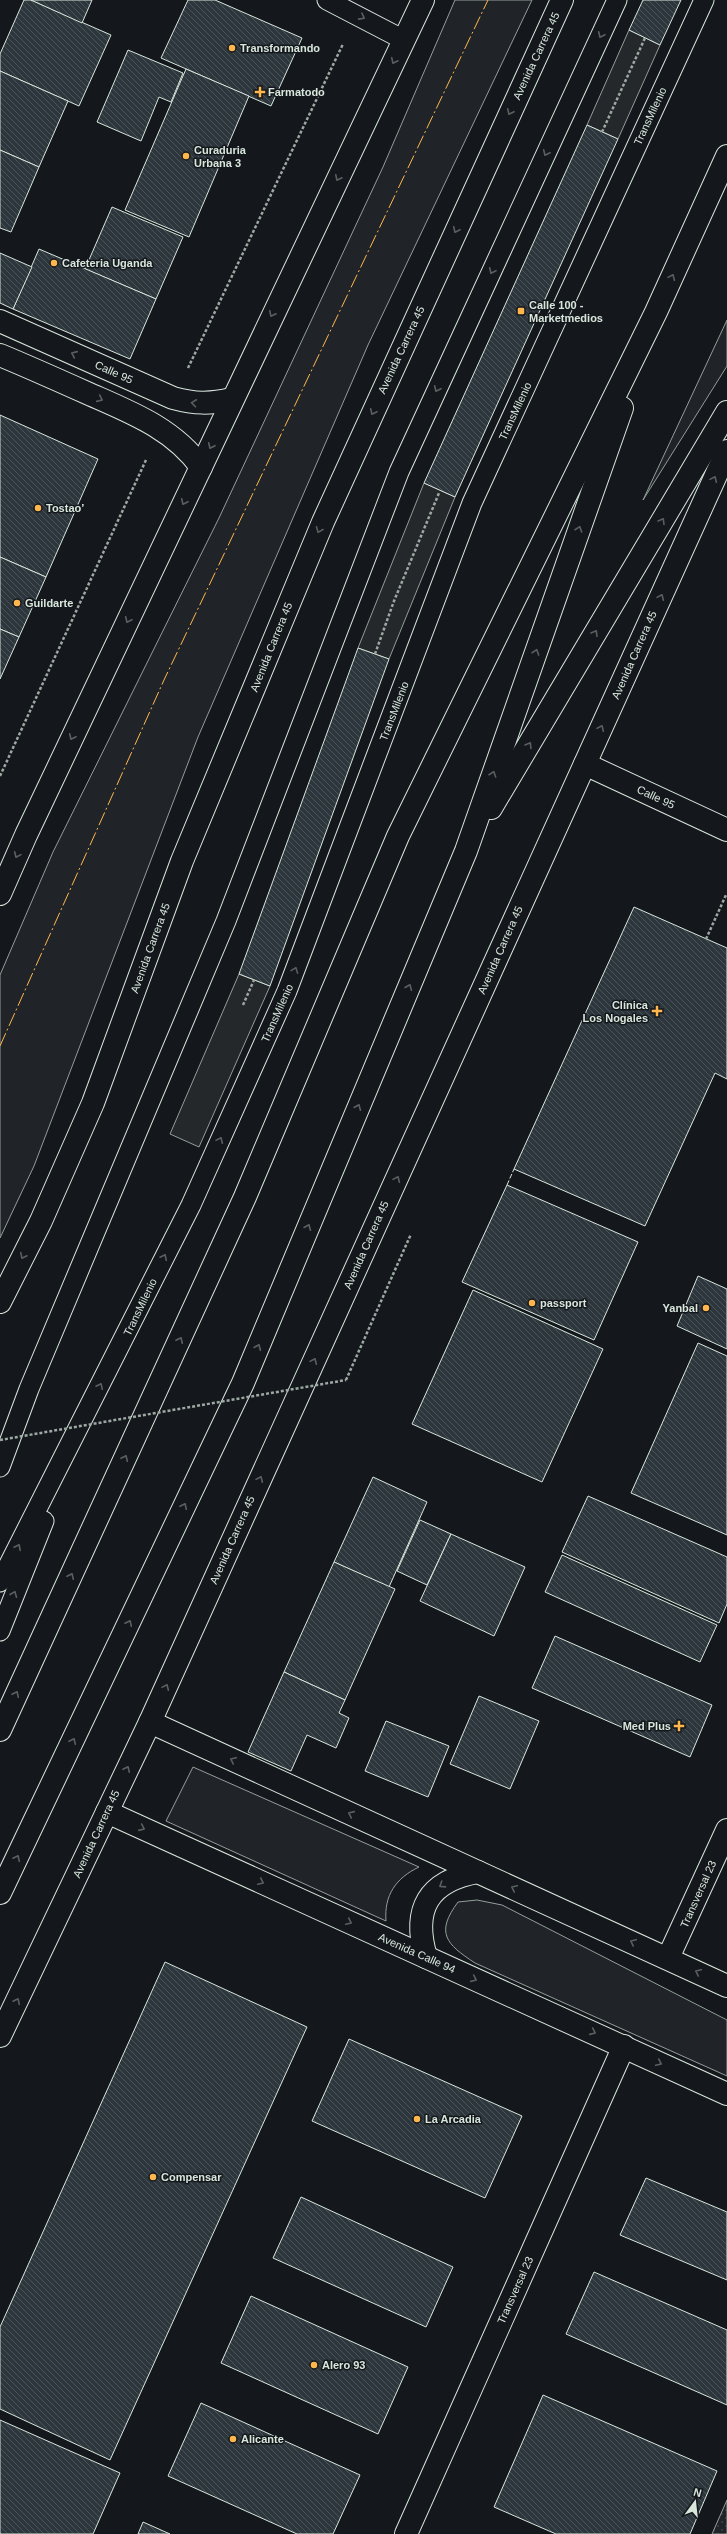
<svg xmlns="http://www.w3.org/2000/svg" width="727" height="2534" font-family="Helvetica,sans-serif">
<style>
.grass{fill:#202428;stroke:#939e99}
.park{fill:url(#park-dots);stroke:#939e99}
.parking{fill:#24282b;stroke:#939e99}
.building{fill:url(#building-back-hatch);stroke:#d8e6dc}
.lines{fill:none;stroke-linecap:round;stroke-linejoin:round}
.lane-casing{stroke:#d8e6dc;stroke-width:21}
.street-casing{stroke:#d8e6dc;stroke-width:24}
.secondary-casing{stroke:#d8e6dc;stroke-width:24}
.highway-casing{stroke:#d8e6dc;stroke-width:24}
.path{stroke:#9da8a2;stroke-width:2.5;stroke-dasharray:3 2;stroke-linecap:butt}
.lane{stroke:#14181c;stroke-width:19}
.street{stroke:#14181c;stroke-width:22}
.secondary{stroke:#14181c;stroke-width:22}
.highway{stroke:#14181c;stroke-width:22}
.path-bridge{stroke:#9da8a2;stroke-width:2.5;stroke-dasharray:3 2;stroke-linecap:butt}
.fence{stroke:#d8e6dc;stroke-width:1;stroke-dasharray:5 2;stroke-linecap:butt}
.power{stroke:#ffb74d;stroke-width:1;stroke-dasharray:14 3 2 3;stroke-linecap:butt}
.oneway{stroke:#59605f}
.poi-dot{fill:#ffb74d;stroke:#14181c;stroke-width:1.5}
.labels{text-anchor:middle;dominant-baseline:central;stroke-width:3;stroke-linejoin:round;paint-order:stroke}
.poi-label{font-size:11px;font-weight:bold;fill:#d8e6dc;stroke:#14181c;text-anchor:start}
.street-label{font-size:11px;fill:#d8e6dc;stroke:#14181c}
</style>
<defs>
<pattern id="park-dots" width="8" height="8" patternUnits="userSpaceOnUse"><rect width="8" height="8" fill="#202428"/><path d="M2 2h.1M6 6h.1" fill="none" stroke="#404447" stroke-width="1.8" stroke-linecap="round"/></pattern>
<pattern id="building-back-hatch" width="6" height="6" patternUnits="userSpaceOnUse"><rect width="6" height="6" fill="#2c363c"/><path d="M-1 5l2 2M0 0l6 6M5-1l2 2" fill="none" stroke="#4a5358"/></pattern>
</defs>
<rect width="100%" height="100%" fill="#14181c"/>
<!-- grass -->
<g class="grass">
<polygon points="455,0 532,0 368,345 198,737 34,1166 0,1238 0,975 53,852 219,518 383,167"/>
<polygon points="727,320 727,366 643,500"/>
<path d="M193 1767 419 1867C396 1878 384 1895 386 1921L166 1821Z"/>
<path d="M477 1900 502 1905 727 2020V2076L475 1963C446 1944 435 1933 458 1902Z"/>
</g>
<!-- park -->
<polygon class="park" points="727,2500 727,2534 712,2534"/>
<!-- parking -->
<g class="parking">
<polygon points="629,30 660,45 618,139 587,125"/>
<polygon points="424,483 455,497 389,659 358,648"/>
<polygon points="239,974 270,986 199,1147 170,1134"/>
</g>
<!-- building -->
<g class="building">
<polygon points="24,0 31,0 111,35 79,106 0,71 0,54"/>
<polygon points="31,0 92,0 82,23"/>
<polygon points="188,0 215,0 302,38 271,106 161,58"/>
<polygon points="643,0 681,0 660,45 629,30"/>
<polygon points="128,50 183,73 171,102 159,97 141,141 97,122"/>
<polygon points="186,69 249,96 189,237 125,210"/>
<polygon points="0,71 68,101 39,167 0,150"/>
<polygon points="587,125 618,139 455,497 424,483"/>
<polygon points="0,150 39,167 11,232 0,228"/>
<polygon points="112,207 183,237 156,299 85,269"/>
<polygon points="39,249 156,299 130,359 13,309"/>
<polygon points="0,253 32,267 13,309 0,303"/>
<polygon points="0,415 98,459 46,577 0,557"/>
<polygon points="0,557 46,577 19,637 0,629"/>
<polygon points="0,629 19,637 0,679"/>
<polygon points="358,648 389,659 270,986 239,974"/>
<polygon points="634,907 727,948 727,1079 715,1073 645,1226 514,1169"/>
<polygon points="507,1185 638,1242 594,1340 462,1282"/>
<polygon points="698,1276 727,1289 727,1349 677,1326"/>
<polygon points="473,1290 603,1349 542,1482 412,1424"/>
<polygon points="698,1343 727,1356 727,1535 631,1493"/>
<polygon points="373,1477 427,1502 389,1587 334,1562"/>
<polygon points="588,1496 727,1557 727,1604 719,1623 562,1552"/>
<polygon points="420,1520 451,1534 427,1585 397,1571"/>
<polygon points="451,1534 525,1567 494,1636 420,1601"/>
<polygon points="562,1555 717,1625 700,1662 545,1592"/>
<polygon points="334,1562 395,1589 345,1700 284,1672"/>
<polygon points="555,1636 712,1705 690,1757 532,1688"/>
<polygon points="284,1672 345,1700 339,1713 349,1718 336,1748 307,1735 291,1771 248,1752"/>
<polygon points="479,1696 539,1721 510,1789 450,1764"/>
<polygon points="386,1721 449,1746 428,1797 365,1771"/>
<polygon points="165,1962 307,2027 110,2460 0,2409 0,2327"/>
<polygon points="349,2039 522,2116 485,2198 312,2121"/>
<polygon points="646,2178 727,2212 727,2280 620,2235"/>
<polygon points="301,2197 453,2267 426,2327 273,2258"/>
<polygon points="594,2272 727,2330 727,2405 566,2334"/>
<polygon points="251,2296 408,2367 378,2434 221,2363"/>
<polygon points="543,2395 717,2471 690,2534 556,2534 494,2507"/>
<polygon points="201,2403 360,2475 333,2534 297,2534 168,2476"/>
<polygon points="0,2420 120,2473 93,2534 0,2534"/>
<polygon points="143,2522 170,2534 138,2534"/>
</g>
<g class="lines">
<!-- lane casing -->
<g class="lane-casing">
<g id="lane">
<polyline points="327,0 404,40"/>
<polyline points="0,1467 29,1389 226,921 399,472 617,0"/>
<polyline points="0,1582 191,1205 287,991 472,503 704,0"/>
<polyline points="0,1631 44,1521"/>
</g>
</g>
<!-- street casing -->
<g class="street-casing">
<g id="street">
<polyline points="585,764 727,830"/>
<polyline points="668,1958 727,1830"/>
<polyline points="406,2534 624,2046"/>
</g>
</g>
<!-- secondary casing -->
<g class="secondary-casing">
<g id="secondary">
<path d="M0 321 173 398C195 404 210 404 232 399"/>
<path d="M0 355C29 367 58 380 87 393 130 412 173 428 201 467"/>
<polyline points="150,1722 727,1986"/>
<polyline points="107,1812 727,2094"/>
<path d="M426 1957C412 1909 428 1881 478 1872"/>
</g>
</g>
<!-- highway casing -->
<g class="highway-casing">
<g id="highway">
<polyline points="491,808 727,412"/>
<polyline points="0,894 26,835 423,0"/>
<polyline points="0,1302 41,1221 93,1103 182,861 323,522 562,0"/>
<polyline points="0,1730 245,1197 398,836 656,312 727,156"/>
<polyline points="0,1893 243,1383 466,851 622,408"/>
<polyline points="0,2036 150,1722 727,451"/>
</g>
</g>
<!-- path -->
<g class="path">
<polyline points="602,132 645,38"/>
<polyline points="188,368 343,44"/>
<polyline points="375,654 394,601 439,493"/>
<polyline points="0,776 146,460"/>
<polyline points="706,939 726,895"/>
<polyline points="243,1005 254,980"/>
<polyline points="346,1380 411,1234"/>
</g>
<!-- lane -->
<use href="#lane" class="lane"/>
<!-- street -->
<use href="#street" class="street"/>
<!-- secondary -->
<use href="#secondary" class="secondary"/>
<!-- highway -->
<use href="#highway" class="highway"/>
<!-- path-bridge -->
<polyline class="path-bridge" points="0,1440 346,1380"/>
<!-- fence -->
<polyline class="fence" points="507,1185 514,1169"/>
<!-- power -->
<polyline class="power" points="0,1046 164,680 488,0"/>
</g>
<!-- one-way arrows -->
<defs><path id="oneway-chevron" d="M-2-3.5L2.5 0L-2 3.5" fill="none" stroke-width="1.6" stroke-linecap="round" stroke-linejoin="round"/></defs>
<g class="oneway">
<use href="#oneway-chevron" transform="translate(362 17) rotate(28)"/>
<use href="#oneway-chevron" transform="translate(601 35) rotate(115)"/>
<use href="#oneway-chevron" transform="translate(394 61) rotate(116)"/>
<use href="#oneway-chevron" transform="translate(510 112) rotate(115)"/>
<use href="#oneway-chevron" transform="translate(546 153) rotate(115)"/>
<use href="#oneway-chevron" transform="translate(338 178) rotate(116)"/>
<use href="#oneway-chevron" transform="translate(456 230) rotate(115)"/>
<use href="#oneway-chevron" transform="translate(492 271) rotate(115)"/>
<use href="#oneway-chevron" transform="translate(672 277) rotate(-66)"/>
<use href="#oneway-chevron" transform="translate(272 314) rotate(116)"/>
<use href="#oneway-chevron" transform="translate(74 354) rotate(-156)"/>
<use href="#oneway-chevron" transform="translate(437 389) rotate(115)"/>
<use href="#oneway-chevron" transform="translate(100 399) rotate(24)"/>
<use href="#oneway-chevron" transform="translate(194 403) rotate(-172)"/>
<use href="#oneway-chevron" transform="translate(373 412) rotate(115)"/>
<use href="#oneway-chevron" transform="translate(211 446) rotate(115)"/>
<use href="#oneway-chevron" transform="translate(714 479) rotate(-66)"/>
<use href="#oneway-chevron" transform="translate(184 502) rotate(115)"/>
<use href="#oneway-chevron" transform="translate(662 521) rotate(-59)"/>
<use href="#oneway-chevron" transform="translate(579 529) rotate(-71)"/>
<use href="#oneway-chevron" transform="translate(319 530) rotate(112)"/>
<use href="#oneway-chevron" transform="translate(661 597) rotate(-66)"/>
<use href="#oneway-chevron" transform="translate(128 620) rotate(115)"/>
<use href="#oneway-chevron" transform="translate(595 633) rotate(-59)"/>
<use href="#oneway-chevron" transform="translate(536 652) rotate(-71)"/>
<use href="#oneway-chevron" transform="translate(601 728) rotate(-66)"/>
<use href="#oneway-chevron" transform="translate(72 737) rotate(115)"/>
<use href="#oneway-chevron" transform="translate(529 745) rotate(-59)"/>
<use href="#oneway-chevron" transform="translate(493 774) rotate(-71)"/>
<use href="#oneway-chevron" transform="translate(17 855) rotate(114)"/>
<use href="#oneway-chevron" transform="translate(295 970) rotate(-69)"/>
<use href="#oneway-chevron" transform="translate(409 987) rotate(-67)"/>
<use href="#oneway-chevron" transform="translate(358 1107) rotate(-67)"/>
<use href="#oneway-chevron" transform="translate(220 1140) rotate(-66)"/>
<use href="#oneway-chevron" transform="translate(397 1179) rotate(-66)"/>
<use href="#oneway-chevron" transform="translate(308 1227) rotate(-67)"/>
<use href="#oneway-chevron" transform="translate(23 1256) rotate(117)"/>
<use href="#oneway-chevron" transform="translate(164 1257) rotate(-64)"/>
<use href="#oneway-chevron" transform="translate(180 1340) rotate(-65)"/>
<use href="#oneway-chevron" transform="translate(258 1347) rotate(-67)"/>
<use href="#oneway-chevron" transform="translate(314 1361) rotate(-66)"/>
<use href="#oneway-chevron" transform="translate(100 1386) rotate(-64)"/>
<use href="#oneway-chevron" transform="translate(125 1458) rotate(-65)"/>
<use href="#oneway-chevron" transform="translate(260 1479) rotate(-66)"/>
<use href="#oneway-chevron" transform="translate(184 1506) rotate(-65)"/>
<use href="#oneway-chevron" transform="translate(18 1547) rotate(-63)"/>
<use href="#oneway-chevron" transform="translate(71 1576) rotate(-65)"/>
<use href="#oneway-chevron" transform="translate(14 1594) rotate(-68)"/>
<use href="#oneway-chevron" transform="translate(129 1623) rotate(-65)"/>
<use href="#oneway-chevron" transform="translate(166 1687) rotate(-66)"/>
<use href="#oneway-chevron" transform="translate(16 1694) rotate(-65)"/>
<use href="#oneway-chevron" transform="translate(73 1741) rotate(-65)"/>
<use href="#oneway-chevron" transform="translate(233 1760) rotate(-155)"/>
<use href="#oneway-chevron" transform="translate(127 1769) rotate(-65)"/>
<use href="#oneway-chevron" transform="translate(351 1814) rotate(-156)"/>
<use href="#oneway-chevron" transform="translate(142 1828) rotate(24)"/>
<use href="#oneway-chevron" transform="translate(17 1858) rotate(-64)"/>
<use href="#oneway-chevron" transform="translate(261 1882) rotate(25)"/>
<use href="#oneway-chevron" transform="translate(442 1885) rotate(147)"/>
<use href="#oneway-chevron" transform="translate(514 1888) rotate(-155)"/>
<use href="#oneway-chevron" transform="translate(349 1922) rotate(25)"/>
<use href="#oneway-chevron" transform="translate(633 1942) rotate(-155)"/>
<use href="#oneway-chevron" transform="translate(698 1972) rotate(-155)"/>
<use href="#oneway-chevron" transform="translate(474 1979) rotate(24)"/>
<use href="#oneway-chevron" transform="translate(17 2001) rotate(-64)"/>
<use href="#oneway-chevron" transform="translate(593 2032) rotate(24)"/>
<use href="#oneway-chevron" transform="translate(659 2063) rotate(25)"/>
</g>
<!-- markers -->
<g class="poi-dot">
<circle cx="232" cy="48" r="4"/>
<path d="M258 86h4v4h4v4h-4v4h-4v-4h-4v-4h4z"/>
<circle cx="186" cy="156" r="4"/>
<circle cx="54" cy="263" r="4"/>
<rect x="517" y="307" width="8" height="8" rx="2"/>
<circle cx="38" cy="508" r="4"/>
<circle cx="17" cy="603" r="4"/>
<path d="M655 1005h4v4h4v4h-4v4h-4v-4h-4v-4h4z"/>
<circle cx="532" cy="1303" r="4"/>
<circle cx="706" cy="1308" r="4"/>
<path d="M677 1720h4v4h4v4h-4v4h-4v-4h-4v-4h4z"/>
<circle cx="417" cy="2119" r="4"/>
<circle cx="153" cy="2177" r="4"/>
<circle cx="314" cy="2365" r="4"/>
<circle cx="233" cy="2439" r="4"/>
</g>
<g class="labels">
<!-- poi labels -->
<g class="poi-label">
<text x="240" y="48">Transformando</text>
<text x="268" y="92">Farmatodo</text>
<text x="194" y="150">Curaduria<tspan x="194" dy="13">Urbana 3</tspan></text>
<text x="62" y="263">Cafeteria Uganda</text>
<text x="529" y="305">Calle 100 -<tspan x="529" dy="13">Marketmedios</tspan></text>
<text x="46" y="508">Tostao’</text>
<text x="25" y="603">Guildarte</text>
<text x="648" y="1005" text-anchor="end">Clínica<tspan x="648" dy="13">Los Nogales</tspan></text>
<text x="540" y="1303">passport</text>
<text x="698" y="1308" text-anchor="end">Yanbal</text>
<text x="671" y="1726" text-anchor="end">Med Plus</text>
<text x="425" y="2119">La Arcadia</text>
<text x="161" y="2177">Compensar</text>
<text x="322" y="2365">Alero 93</text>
<text x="241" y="2439">Alicante</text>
</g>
<!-- street labels -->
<g class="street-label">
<text transform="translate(536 56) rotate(-65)">Avenida Carrera 45</text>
<text transform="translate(650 116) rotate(-65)">TransMilenio</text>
<text transform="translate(401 350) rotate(-65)">Avenida Carrera 45</text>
<text transform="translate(114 372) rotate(24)">Calle 95</text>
<text transform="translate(515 411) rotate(-65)">TransMilenio</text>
<text transform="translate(271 647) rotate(-68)">Avenida Carrera 45</text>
<text transform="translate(634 655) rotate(-66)">Avenida Carrera 45</text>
<text transform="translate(394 711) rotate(-69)">TransMilenio</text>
<text transform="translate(656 797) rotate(25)">Calle 95</text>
<text transform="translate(150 948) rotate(-70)">Avenida Carrera 45</text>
<text transform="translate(500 950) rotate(-66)">Avenida Carrera 45</text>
<text transform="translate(277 1013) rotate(-66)">TransMilenio</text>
<text transform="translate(366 1245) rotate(-66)">Avenida Carrera 45</text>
<text transform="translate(140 1307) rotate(-64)">TransMilenio</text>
<text transform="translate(232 1540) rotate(-66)">Avenida Carrera 45</text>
<text transform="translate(96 1834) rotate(-65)">Avenida Carrera 45</text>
<text transform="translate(698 1894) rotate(-66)">Transversal 23</text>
<text transform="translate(417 1953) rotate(24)">Avenida Calle 94</text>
<text transform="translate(515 2290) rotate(-66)">Transversal 23</text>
</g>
</g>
<!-- north arrow -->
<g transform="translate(695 2502) rotate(15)" stroke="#14181c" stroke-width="3" paint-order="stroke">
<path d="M0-3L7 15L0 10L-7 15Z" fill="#d8e6dc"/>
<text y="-6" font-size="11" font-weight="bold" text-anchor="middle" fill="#d8e6dc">N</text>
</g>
</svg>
